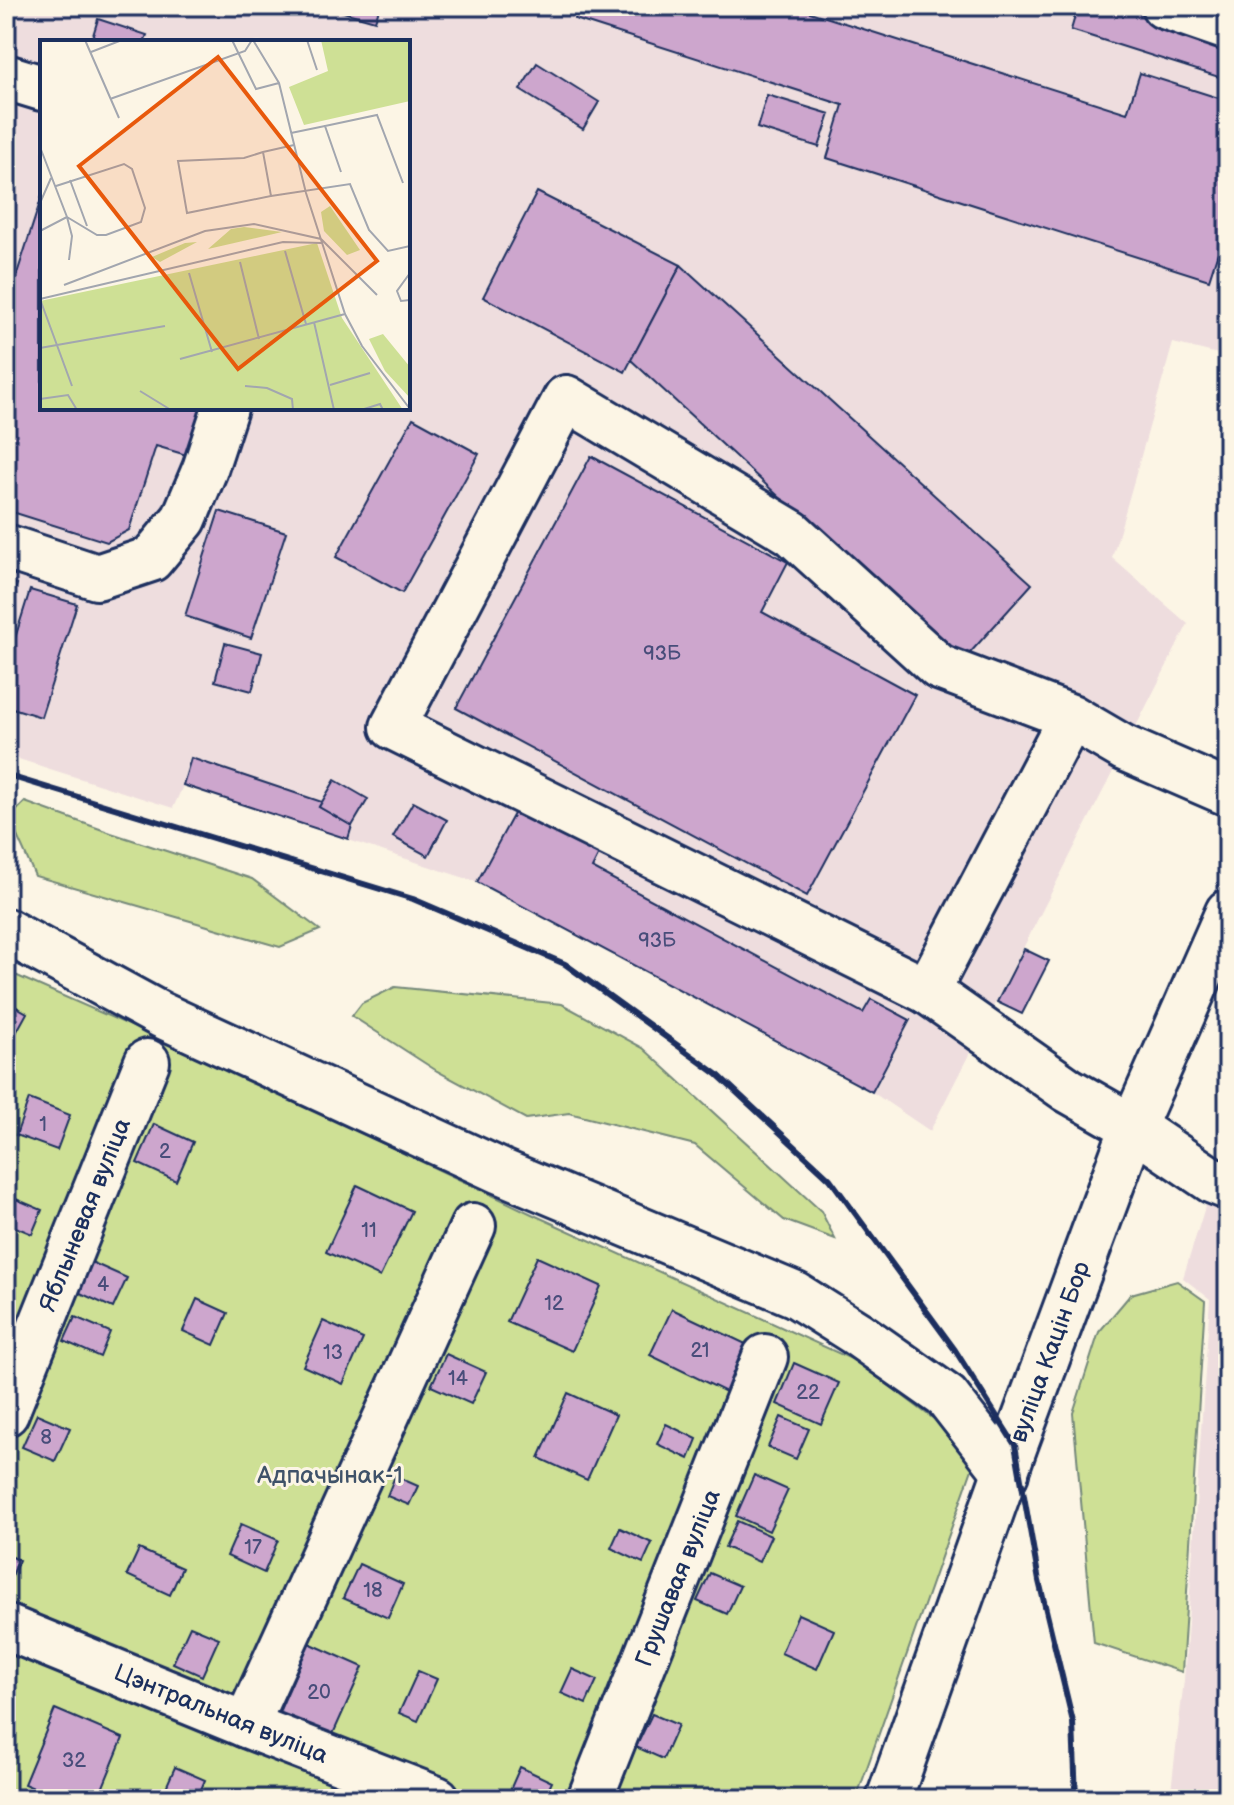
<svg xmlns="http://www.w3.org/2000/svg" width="1234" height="1805" font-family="'Balsamiq Sans',sans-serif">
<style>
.built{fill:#eeddde;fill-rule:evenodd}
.green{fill:#cee095;stroke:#74887a;stroke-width:2}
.building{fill:#cda6cd;stroke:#1b2f5e;stroke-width:2}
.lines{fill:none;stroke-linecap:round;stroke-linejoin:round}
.minor-casing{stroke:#1b2f5e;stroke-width:50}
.minor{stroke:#fcf5e5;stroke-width:44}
.rail{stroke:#1b2f5e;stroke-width:6}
.labels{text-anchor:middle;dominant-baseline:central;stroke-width:6;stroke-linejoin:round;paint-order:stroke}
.number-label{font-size:20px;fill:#484d7a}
.street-label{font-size:24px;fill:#1b2f5e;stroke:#fcf5e5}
.park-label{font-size:24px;fill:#3f5269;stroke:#fcf5e5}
.inset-road{fill:none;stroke:#a2a6af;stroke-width:2}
.view{fill:#e8590c;fill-opacity:0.15;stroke:#e8590c;stroke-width:4}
.inset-edge{fill:none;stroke:#1b2f5e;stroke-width:4}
</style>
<rect width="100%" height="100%" fill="#fcf5e5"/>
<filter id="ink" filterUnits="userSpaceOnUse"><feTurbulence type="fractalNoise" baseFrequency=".0125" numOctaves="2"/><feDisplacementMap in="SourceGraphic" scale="16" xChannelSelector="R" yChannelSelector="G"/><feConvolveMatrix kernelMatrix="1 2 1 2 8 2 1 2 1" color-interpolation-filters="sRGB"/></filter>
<g filter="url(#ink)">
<!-- built -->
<g class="built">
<path d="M6 6H1228V319L1218 354 1173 343 1112 558 1188 624 930 1131 872 1092 477 882 183 786 173 808 6 755ZM42 42H408V408H42Z"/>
<polygon points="1228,1140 1228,1799 1170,1799 1184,1680 1210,1299 1183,1278 1222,1152"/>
</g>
<!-- green -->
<g class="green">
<polygon points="25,802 111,833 252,879 320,930 280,947 35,876 9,818"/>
<polygon points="6,971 179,1047 536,1216 856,1361 978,1452 856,1799 6,1799"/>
<polygon points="395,987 562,1004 643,1048 821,1211 835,1239 784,1220 695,1145 569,1113 526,1119 437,1071 352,1016 362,1003"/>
<polygon points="1177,1281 1205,1301 1182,1672 1094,1643 1073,1413 1099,1332 1131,1294"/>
</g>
<!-- building -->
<g class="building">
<polygon points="341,6 380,6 375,21 340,11"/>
<polygon points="579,6 791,6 1127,113 1140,73 1228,101 1228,221 1209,280 827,158 843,105 575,19"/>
<polygon points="1078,6 1120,6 1228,40 1228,80 1071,30"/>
<polygon points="98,19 147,35 144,42 91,42"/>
<polygon points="537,63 599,102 583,129 520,90"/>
<polygon points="767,95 830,114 819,147 757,128"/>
<polygon points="537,192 681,265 625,372 483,297"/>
<polygon points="42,196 42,408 209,408 193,457 156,446 129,530 107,542 6,510 6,308"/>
<polygon points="681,265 1032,584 960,664 631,360"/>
<polygon points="413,418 479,454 402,593 336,557"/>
<polygon points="591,456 788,562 762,612 915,695 807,896 456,708"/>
<polygon points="219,511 286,532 251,638 185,616"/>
<polygon points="6,581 17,584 6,618"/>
<polygon points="30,590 77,604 41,717 6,706 6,667"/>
<polygon points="225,643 262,653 252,691 215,681"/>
<polygon points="191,758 322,802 319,807 352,826 348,839 183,785"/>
<polygon points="335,780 368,799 352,826 319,807"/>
<polygon points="413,802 447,820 428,856 393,837"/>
<polygon points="516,810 599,854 592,868 863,1013 871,999 910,1020 872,1092 477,882"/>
<polygon points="1024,949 1049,961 1022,1014 997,1002"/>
<polygon points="6,1001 27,1013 6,1051"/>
<polygon points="29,1099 70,1115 57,1150 16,1135"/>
<polygon points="154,1124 193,1142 176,1181 137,1163"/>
<polygon points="357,1185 412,1211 380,1277 326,1252"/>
<polygon points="11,1197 42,1210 32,1234 6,1223 6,1209"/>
<polygon points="537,1257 601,1286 572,1351 507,1322"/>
<polygon points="91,1262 127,1278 113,1308 78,1292"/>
<polygon points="197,1299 228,1313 214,1345 183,1331"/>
<polygon points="672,1309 750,1346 728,1393 650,1355"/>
<polygon points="75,1317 110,1332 100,1357 64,1341"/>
<polygon points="323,1321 363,1339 343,1384 303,1366"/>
<polygon points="446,1354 486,1372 471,1404 431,1386"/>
<polygon points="794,1363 839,1383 821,1424 777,1404"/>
<polygon points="568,1393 616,1415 587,1480 539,1458"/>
<polygon points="37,1414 70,1428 55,1461 22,1447"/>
<polygon points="781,1417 809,1429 796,1459 768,1447"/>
<polygon points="666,1424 697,1439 689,1459 657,1444"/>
<polygon points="754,1475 788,1490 769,1531 736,1516"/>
<polygon points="395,1476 418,1486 409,1505 387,1496"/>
<polygon points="737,1521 771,1536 759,1562 725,1547"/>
<polygon points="241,1524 278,1540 264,1573 227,1556"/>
<polygon points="620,1528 652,1543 643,1563 611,1548"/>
<polygon points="139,1549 182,1568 170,1595 127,1575"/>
<polygon points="6,1554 19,1560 7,1587 6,1586"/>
<polygon points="359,1564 403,1584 388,1618 343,1598"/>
<polygon points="710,1573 740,1586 727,1614 697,1601"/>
<polygon points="798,1614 834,1630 817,1669 781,1653"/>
<polygon points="190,1626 219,1638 202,1676 173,1663"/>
<polygon points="309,1643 363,1667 329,1743 276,1719"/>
<polygon points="572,1669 597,1680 586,1704 561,1693"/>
<polygon points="418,1671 437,1679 418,1721 399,1713"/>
<polygon points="55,1709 123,1738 98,1799 60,1799 24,1784"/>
<polygon points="652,1714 678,1725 663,1759 636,1747"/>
<polygon points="175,1767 205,1780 197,1799 161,1799"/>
<polygon points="520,1767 552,1782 544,1799 506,1799"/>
</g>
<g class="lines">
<!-- minor casing -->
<g class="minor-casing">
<g id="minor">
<polyline points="1164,6 1228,28"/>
<polyline points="6,77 42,88"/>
<polyline points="6,547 97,577 151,559 184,519 205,469 225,408"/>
<polyline points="1071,717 927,991 393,727 566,398 792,533 939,667 1071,717 1124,748 1228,793"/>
<polyline points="6,931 161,1015 500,1171 796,1295 856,1333 947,1397 1006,1473"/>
<polyline points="927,991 1068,1090 1133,1127 1213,1181 1228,1187"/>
<polyline points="6,1413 147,1062"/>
<polyline points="6,1627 246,1725 437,1799"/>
<polyline points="246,1725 473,1226"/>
<polyline points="590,1799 765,1357"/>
<polyline points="889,1799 1015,1445 1133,1127 1228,912"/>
</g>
</g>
<!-- minor -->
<use href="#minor" class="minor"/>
<!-- rail -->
<polyline class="rail" points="6,775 413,899 565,964 717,1074 830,1179 955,1350 1015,1445 1039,1581 1073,1722 1076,1799"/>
</g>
</g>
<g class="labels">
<!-- number labels -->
<g class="number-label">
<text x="662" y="654">93Б</text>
<text x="657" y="941">93Б</text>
<text x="43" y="1125">1</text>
<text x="165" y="1152">2</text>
<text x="369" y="1231">11</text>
<text x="103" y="1285">4</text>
<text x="554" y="1304">12</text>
<text x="700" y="1351">21</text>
<text x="333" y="1353">13</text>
<text x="458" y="1379">14</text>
<text x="808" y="1393">22</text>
<text x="46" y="1438">8</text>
<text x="253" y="1548">17</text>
<text x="373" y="1591">18</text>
<text x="319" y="1693">20</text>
<text x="74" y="1761">32</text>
</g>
<!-- street labels -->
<g class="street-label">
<text transform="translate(85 1215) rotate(-68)">Яблыневая вуліца</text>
<text transform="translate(1050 1352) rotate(-70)">вуліца Кацін Бор</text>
<text transform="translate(678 1578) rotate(-68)">Грушавая вуліца</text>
<text transform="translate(221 1714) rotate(22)">Цэнтральная вуліца</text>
</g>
<!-- park labels -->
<g class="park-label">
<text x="330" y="1475">Адпачынак-1</text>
</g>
</g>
<!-- overview -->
<g transform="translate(40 40)">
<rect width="370" height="370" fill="#fcf5e5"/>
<path d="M281 0H370V61L264 85 249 47 288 31ZM290 166 320 210 307 215 284 191 281 172ZM204 187 242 192 168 209 191 189ZM157 202 120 222 112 217 145 203ZM277 203 302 278 363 370H0V261ZM343 294 370 327V358L345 331 329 299Z" fill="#cee095"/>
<path class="inset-road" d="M45 0 79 78M192 0 216 49 239 43M213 0 239 43 266 153 305 274 322 306 370 369M267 0 277 30M51 12 82 0M70 59 205 11 212 0M251 93 285 86M0 107 27 177 0 191M223 112 231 156 147 173 138 121 204 118 223 112 254 105M301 132 285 86 337 75 363 143M30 140 47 186M16 146 84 124 92 129 105 168 101 182 66 195H57L27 177M231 156 310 144 329 190 348 211 370 206M0 163 11 138M27 177 32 196 29 220M245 211 266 284M200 222 219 299M149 233 172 312M370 233 357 251 361 261 370 260M24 245 165 191 214 184 281 199 337 255M274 282 294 370M0 308 125 286M140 319 305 274M290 345 330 333M32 346 0 259 243 202 282 203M205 346 227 348 252 359 253 370M100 351 131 370M0 359 28 355 37 370M321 370 340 364 343 370"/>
<path class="view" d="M178 17 337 221 198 329 39 126Z"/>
<rect width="370" height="370" class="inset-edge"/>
</g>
<!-- margin -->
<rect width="1234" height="1805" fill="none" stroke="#fcf5e5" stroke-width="32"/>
<rect x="16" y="16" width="1202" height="1773" fill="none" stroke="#1b2f5e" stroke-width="3" filter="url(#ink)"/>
</svg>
